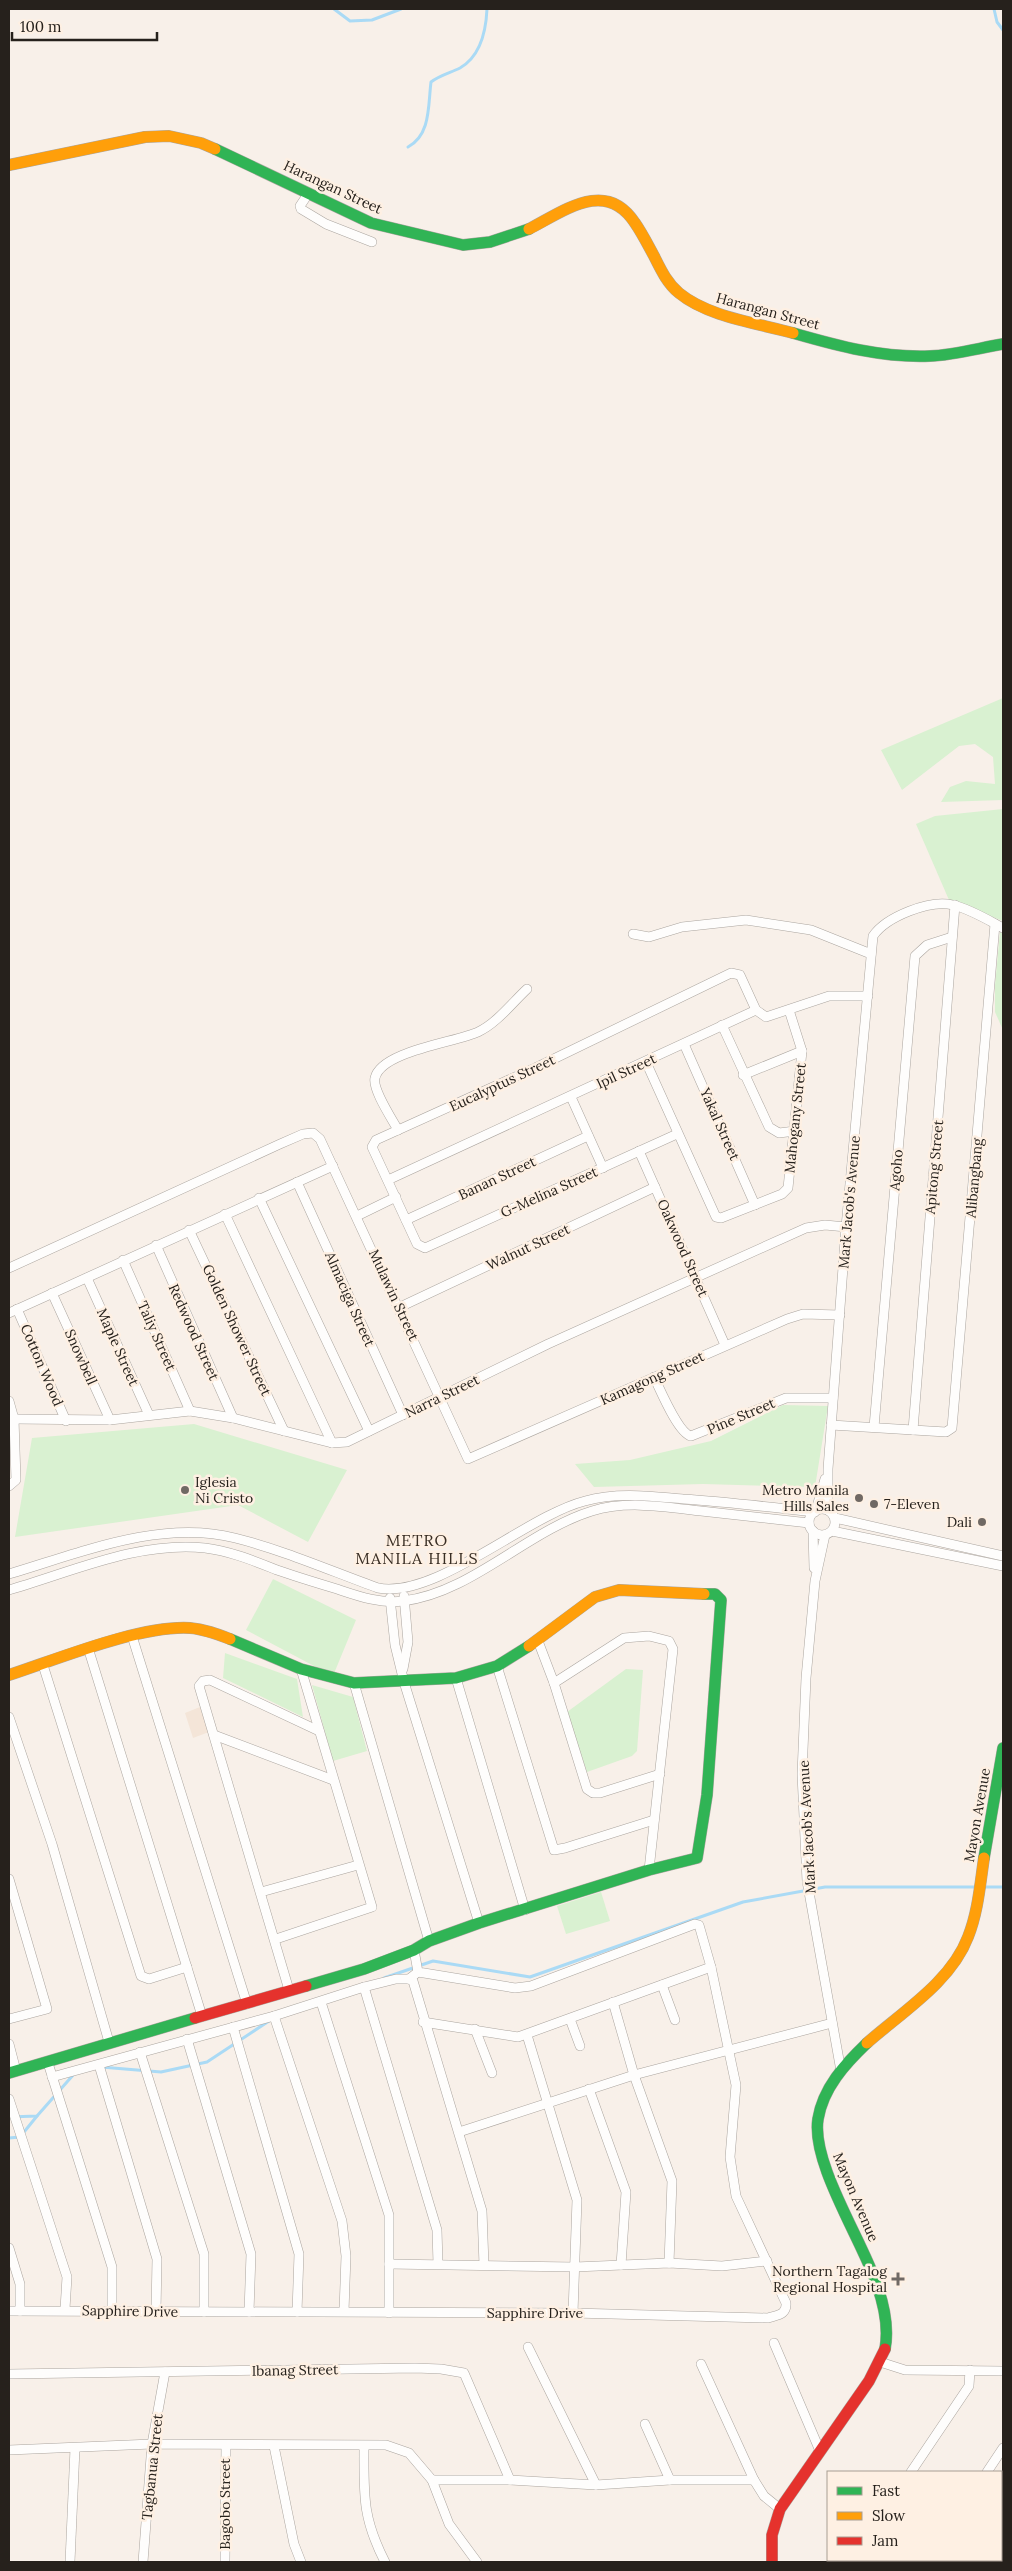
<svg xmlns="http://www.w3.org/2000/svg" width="1012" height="2571" font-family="Lora,serif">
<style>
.built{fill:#f4e5d8}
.green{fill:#d9f1d1}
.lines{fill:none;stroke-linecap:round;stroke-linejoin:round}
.stream{stroke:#aadaf5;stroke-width:3}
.street-casing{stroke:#aba59f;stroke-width:10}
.fast-casing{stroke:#aba59f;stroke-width:12}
.slow-casing{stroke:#aba59f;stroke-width:12}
.jam-casing{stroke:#aba59f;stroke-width:12}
.street{stroke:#fefdfc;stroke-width:9}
.fast{stroke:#30b455;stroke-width:11}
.slow{stroke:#ff9f0a;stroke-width:11}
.jam{stroke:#e5322d;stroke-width:11}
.poi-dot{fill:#706964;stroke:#fef0e3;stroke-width:2}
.labels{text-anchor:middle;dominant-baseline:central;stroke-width:5;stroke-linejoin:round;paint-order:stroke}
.street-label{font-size:14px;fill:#26211c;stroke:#fef0e3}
.poi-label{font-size:14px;fill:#26211c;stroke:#fef0e3;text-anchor:end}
.quarter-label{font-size:16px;letter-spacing:1px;fill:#392e24;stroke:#fef0e3}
</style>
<rect width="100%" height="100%" fill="#f8f0e9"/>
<!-- built -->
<polygon class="built" points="200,1707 209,1732 193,1738 185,1713"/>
<!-- green -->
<g class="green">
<polygon points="1003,698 1003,800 941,802 950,787 966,781 995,784 993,757 975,744 959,746 902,790 881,750"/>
<polygon points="1003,809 1003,921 949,900 916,824 935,816"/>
<polygon points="1000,932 1003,934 1003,1030 995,1012 995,985"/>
<polygon points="783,1405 828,1406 815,1487 703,1484 594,1487 575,1464 630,1460 711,1441"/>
<polygon points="194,1424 347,1470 308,1542 238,1505 15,1537 32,1438"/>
<polygon points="273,1579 356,1620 333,1676 246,1630"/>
<polygon points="225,1653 297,1679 303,1717 223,1678"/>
<polygon points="626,1669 643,1670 637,1751 632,1756 587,1772 567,1712"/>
<polygon points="312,1685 353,1697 367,1751 333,1761"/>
<polygon points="601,1892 610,1921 566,1934 557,1906"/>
</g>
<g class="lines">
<!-- stream -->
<g class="stream">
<polyline points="334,9 350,21 372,20 401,9"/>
<polyline points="994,9 997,22 1003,30"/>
<path d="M408 147C431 135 428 105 431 82 440 75 450 73 460 68 481 56 486 31 487 9"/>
<polyline points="984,1887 1003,1887"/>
<polyline points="384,1978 433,1961 530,1977 743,1902 825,1887 978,1887"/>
<polyline points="101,2067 161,2072 207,2062 269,2021"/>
<polyline points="9,2117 37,2116 74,2074"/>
<polyline points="9,2138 20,2137 37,2116"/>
</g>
<!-- street casing -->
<g class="street-casing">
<g id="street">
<polyline points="308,194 300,206 301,209 326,224 372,242"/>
<polyline points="633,934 649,937 682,927 746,920 811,930 871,954"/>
<polyline points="722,1025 769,1127 779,1133 795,1131"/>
<polyline points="684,1044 755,1205"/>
<polyline points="646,1062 716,1217 721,1218 782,1194 788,1188 802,1051 789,1010"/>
<polyline points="743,1075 802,1051"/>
<polyline points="571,1097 603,1168"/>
<path d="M398 1130C392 1119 372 1089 375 1078 381 1051 457 1042 478 1032 497 1023 512 1003 527 989"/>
<polyline points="677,1134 425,1248 417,1244 372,1147 376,1140 535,1068 731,973 740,975 756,1010"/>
<polyline points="639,1151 725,1345"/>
<polyline points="388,1180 756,1010 766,1017 829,996 868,996"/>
<polyline points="297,1182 403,1415"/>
<polyline points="259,1198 369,1431"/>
<polyline points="225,1214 332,1443"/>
<polyline points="357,1216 396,1197"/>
<polyline points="406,1220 588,1136"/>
<polyline points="189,1230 284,1431"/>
<polyline points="156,1245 233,1418"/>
<polyline points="123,1260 190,1411"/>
<polyline points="9,1268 280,1144 303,1134 313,1133 320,1139 468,1459 787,1319 803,1314 840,1315"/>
<polyline points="87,1278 149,1415"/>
<polyline points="52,1293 110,1420"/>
<polyline points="400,1307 655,1187"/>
<polyline points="17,1309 66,1421"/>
<polyline points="9,1313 333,1166"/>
<path d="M654 1377C660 1389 678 1433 691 1436L786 1398H833"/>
<polyline points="9,1401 14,1419 16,1480 9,1486"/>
<polyline points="14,1419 110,1420 190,1411 233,1418 332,1443 347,1442 548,1344 806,1228 825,1225 846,1227"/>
<polyline points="831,1425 946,1432 952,1428 995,924"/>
<polyline points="874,1427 915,956 927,945 952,937"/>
<polyline points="913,1430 955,905"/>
<circle cx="822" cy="1522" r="13"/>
<polyline points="816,1510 825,1479"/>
<path d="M828 1510V1469L846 1227 873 936C886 917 930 899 953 905 970 909 988 920 1003 928"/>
<polyline points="835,1518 1003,1556"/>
<polyline points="813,1531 814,1568"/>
<polyline points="832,1531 1003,1566"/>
<polyline points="825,1535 815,1581 806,1678 802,1774 807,1881 841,2071"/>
<path d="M9 1574C80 1553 160 1519 235 1538 283 1550 331 1571 378 1588 436 1599 526 1516 585 1501 616 1492 650 1496 683 1499 727 1502 771 1507 815 1512"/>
<path d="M9 1590C72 1572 138 1541 205 1548 230 1551 254 1561 277 1570 297 1577 317 1583 337 1589 358 1596 380 1604 403 1601 471 1593 527 1531 592 1511 626 1500 666 1507 701 1511 737 1515 773 1519 809 1523"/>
<polyline points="390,1598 395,1645 404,1682 479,1923"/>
<polyline points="132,1636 247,2004"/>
<polyline points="538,1641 554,1683 587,1789 593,1793 600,1793 660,1774"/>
<polyline points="89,1651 202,2016"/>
<polyline points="43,1665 141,1976 149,1979 187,1967"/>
<polyline points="497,1666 554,1850 565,1848 654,1820"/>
<polyline points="403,1669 408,1642 404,1596"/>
<polyline points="456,1678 525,1910"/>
<polyline points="354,1683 429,1941"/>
<polyline points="554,1683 624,1638 649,1636 669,1641 673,1649 649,1870"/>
<polyline points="9,1717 52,1844 109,2042"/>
<polyline points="214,1735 333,1780"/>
<polyline points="9,1879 47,2009 9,2019"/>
<polyline points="261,1892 358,1865"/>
<polyline points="276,1939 372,1907 301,1669"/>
<polyline points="409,1979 413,1981 482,2211 484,2265"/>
<polyline points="662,1985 675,2020"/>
<polyline points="364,1987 437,2230 438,2264"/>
<polyline points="289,1990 199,1686 203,1681 210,1680 319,1731"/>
<polyline points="321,2002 389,2215 389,2313"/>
<polyline points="613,2002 634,2075 672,2181 669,2263"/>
<polyline points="274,2016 342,2221 346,2256 344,2311"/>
<polyline points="570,2019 580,2046"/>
<polyline points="423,2022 518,2037 711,1967"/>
<polyline points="233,2027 299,2254 297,2312"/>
<polyline points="475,2029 492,2073"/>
<polyline points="527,2035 577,2200 573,2313"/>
<polyline points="187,2039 251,2254 249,2312"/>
<polyline points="9,2044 16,2071"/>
<polyline points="140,2052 204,2254 204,2312"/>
<polyline points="48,2063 112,2267 112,2312"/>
<polyline points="99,2065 157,2259 156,2312"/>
<polyline points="52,2077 274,2016 364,1987 396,1979 409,1979 418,1972"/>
<polyline points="589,2089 626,2192 621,2265"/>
<polyline points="9,2099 67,2277 65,2309"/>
<polyline points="459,2132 634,2075 832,2023"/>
<polyline points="9,2248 20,2284 20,2311"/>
<polyline points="389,2264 575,2267 669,2263 722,2266 767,2261"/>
<path d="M9 2311 573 2313 768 2318C777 2315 787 2315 786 2303L736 2196 730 2157 736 2085 711 1967 699 1925 695 1924 531 1986 515 1988 418 1972 414 1950"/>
<polyline points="774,2343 820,2451"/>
<polyline points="528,2347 596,2485"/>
<polyline points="880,2362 905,2370 1003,2371"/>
<polyline points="701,2364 754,2480 764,2496 780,2509"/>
<polyline points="9,2374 415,2368 441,2369 464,2373 510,2480"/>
<polyline points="645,2424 670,2480"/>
<polyline points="274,2446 294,2544 301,2562"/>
<path d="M364 2446C364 2495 362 2517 385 2562"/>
<polyline points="9,2450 152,2444 386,2445 409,2453 432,2480 449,2524 477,2562"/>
<polyline points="911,2472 969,2386 970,2370"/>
<polyline points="987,2472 1003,2448"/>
<polyline points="432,2480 510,2480 596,2485 670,2480 754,2480"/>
<polyline points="1001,2545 1003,2543"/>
<polyline points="883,2560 887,2562"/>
<polyline points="70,2562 75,2448"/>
<polyline points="143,2562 152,2444 165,2372"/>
<polyline points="225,2562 226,2445"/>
<polyline points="926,2562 927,2560"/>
<polyline points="980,2562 983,2560"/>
</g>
</g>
<!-- fast casing -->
<g class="fast-casing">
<g id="fast">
<polyline points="215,149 371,223 463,245 490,242 529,229"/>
<path d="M793 333C838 346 883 358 930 356 954 355 979 348 1003 344"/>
<polyline points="230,1639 301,1669 354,1683 456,1678 497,1666 529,1646"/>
<polyline points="984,1858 1003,1748"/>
<polyline points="306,1986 364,1969 414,1950 429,1941 479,1923 649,1870 697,1858 707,1795 721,1600 715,1594 704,1594"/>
<path d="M867 2043C845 2064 823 2088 818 2119 811 2163 862 2240 877 2285 884 2305 889 2328 885 2349"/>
<polyline points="9,2073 195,2018"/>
</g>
</g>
<!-- slow casing -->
<g class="slow-casing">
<g id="slow">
<polyline points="9,165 145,137 169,136 201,143 215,149"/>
<path d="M529 229C564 211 606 178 635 223 642 233 648 245 654 256 661 270 667 283 679 293 708 317 757 323 793 333"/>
<polyline points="529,1646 595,1597 619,1590 704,1594"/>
<path d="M9 1675C58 1659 140 1625 190 1628 204 1629 217 1634 230 1639"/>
<path d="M867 2043C902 2012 951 1982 968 1937 978 1912 980 1885 984 1858"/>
</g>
</g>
<!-- jam casing -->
<g class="jam-casing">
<g id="jam">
<polyline points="195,2018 306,1986"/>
<polyline points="772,2562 772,2535 780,2509 869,2381 885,2349"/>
</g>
</g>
<!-- street -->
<use href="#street" class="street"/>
<!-- fast -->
<use href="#fast" class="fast"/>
<!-- slow -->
<use href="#slow" class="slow"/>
<!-- jam -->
<use href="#jam" class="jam"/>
</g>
<!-- markers -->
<g class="poi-dot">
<circle cx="185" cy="1490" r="5"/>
<circle cx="859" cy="1498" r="5"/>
<circle cx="874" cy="1504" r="5"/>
<circle cx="982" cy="1522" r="5"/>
<path d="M895.5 2271.5h5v5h5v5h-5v5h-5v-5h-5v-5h5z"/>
</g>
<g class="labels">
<!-- street labels -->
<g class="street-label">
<text transform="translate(333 187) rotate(25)">Harangan Street</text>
<text transform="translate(768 311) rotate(15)">Harangan Street</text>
<text transform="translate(626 1071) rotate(-25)">Ipil Street</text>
<text transform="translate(502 1083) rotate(-25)">Eucalyptus Street</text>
<text transform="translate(795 1118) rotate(-84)">Mahogany Street</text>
<text transform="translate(720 1124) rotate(66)">Yakal Street</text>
<text transform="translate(934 1167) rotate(-85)">Apitong Street</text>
<text transform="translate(896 1170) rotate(-85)">Agoho</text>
<text transform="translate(497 1178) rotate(-25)">Banan Street</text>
<text transform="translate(974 1178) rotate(-85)">Alibangbang</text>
<text transform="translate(549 1192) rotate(-24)">G-Melina Street</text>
<text transform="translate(849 1202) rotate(-85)">Mark Jacob's Avenue</text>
<text transform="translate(528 1247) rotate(-25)">Walnut Street</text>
<text transform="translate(683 1248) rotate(66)">Oakwood Street</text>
<text transform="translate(394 1295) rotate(65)">Mulawin Street</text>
<text transform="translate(350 1299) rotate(66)">Almaciga Street</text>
<text transform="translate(237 1330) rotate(65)">Golden Shower Street</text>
<text transform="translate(194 1332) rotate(66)">Redwood Street</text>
<text transform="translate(157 1336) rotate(66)">Taliy Street</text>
<text transform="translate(118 1347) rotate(66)">Maple Street</text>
<text transform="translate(81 1357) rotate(66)">Snowbell</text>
<text transform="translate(42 1365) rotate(67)">Cotton Wood</text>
<text transform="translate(652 1378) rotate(-24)">Kamagong Street</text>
<text transform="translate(442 1396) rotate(-26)">Narra Street</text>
<text transform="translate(741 1416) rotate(-23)">Pine Street</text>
<text transform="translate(977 1815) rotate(-80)">Mayon Avenue</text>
<text transform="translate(807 1827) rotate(-93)">Mark Jacob's Avenue</text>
<text transform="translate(856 2197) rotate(67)">Mayon Avenue</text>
<text transform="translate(130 2311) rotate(1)">Sapphire Drive</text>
<text x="535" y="2313">Sapphire Drive</text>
<text transform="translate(295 2370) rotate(-1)">Ibanag Street</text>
<text transform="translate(152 2467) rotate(-84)">Tagbanua Street</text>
<text transform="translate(225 2504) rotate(-90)">Bagobo Street</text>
</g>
<!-- poi labels -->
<g class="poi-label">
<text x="195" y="1482" text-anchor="start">Iglesia<tspan x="195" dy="16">Ni Cristo</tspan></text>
<text x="849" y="1490">Metro Manila<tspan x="849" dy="16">Hills Sales</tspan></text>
<text x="884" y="1504" text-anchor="start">7-Eleven</text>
<text x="972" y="1522">Dali</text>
<text x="887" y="2271">Northern Tagalog<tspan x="887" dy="16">Regional Hospital</tspan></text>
</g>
<!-- quarter labels -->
<g class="quarter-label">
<text x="417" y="1540">METRO<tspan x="417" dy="18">MANILA HILLS</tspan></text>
</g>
</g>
<!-- border -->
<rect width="1012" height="2571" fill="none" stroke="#26211c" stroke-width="20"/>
<!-- legend -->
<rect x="827" y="2471" width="175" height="90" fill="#fef0e3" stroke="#a89d93"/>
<rect x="837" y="2487" width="25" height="8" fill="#30b455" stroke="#a89d93"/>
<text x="872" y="2496" font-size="15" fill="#26211c">Fast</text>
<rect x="837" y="2512" width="25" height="8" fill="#ff9f0a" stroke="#a89d93"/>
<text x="872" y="2521" font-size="15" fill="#26211c">Slow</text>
<rect x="837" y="2537" width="25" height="8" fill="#e5322d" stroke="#a89d93"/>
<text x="872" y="2546" font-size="15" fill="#26211c">Jam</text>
<!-- scale -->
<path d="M12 32v8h145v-8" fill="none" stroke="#26211c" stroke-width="2.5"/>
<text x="20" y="32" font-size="15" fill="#26211c" stroke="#fef0e3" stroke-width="4" paint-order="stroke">100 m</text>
</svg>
